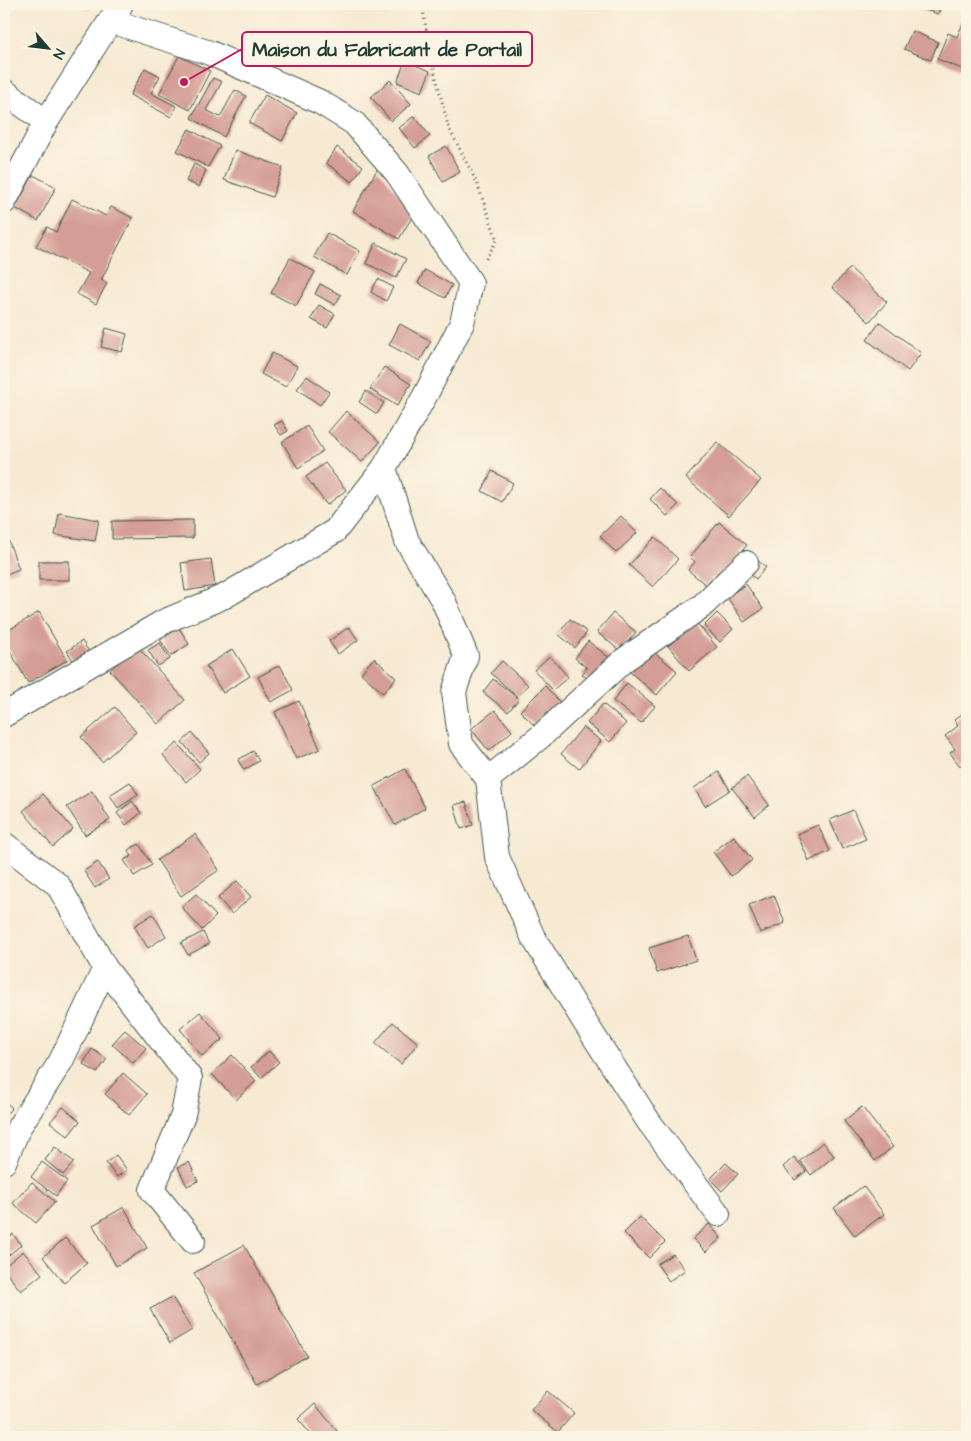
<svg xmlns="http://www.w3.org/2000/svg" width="971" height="1441" font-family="'Architects Daughter',sans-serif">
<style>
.building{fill:#d49d95}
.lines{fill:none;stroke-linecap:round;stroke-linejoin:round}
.minor-casing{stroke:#3f574c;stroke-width:26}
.path{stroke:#3f574c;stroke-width:3;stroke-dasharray:1 4;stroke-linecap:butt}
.minor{stroke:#fff;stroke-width:24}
.leader{fill:none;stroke:#c2185b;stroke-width:2}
.callout-dot{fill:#c2185b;stroke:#fcf5e5;stroke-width:2}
.callout{fill:#fcf5e5;stroke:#c2185b;stroke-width:2}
.callout-label{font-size:19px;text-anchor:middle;font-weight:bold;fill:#1f3d34}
</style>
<rect width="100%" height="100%" fill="#fcf5e5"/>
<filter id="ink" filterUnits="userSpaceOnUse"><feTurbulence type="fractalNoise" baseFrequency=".02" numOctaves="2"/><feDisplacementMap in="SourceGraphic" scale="10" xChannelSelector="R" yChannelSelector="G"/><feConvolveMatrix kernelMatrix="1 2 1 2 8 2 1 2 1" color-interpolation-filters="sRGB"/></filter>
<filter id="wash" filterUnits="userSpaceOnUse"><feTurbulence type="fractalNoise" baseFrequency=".0096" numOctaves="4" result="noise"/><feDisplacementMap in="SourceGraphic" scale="20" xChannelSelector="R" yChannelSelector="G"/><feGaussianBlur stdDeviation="1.12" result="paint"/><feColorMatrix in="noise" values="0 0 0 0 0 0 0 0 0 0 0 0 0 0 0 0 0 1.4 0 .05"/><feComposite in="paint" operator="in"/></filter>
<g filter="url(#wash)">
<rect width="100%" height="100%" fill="#f7ead3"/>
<g id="blocks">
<!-- building -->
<g class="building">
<polygon points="77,4 92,4 90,9"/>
<polygon points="916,4 942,4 938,14 915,7"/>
<polygon points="964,21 967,22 967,71 937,59 948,33 957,37"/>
<polygon points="912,31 938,42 931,60 904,49"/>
<polygon points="179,56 210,71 190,110 159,94"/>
<polygon points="405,61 430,71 422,92 397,82"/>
<polygon points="145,68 160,76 151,93 176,106 171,117 130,95"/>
<polygon points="213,78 222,82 206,110 220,117 235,90 246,96 224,137 191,118"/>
<polygon points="390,80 411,104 391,121 371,97"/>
<polygon points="265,95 297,113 282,141 249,123"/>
<polygon points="414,116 430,136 415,148 399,128"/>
<polygon points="189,129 220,146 208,167 177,151"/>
<polygon points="446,146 460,172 443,182 429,156"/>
<polygon points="337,147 363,166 352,182 326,163"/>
<polygon points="235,150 283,167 272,197 224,180"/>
<polygon points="194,164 206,170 199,187 186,181"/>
<polygon points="378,168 414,214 399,239 353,211"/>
<polygon points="33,175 56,187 38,221 15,208"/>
<polygon points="72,199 106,216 111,207 133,218 101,280 107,283 96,304 77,294 89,273 36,246 47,227 56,232"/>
<polygon points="327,233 360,251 347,275 314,257"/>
<polygon points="376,243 406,259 396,278 366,263"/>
<polygon points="290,258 315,272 296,306 271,293"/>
<polygon points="850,268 887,302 869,322 832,287"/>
<polygon points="425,270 452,285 445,298 418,283"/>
<polygon points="378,279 393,287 386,301 371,292"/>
<polygon points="320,284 341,295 335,305 315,294"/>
<polygon points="319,305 335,314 327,328 311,319"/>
<polygon points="880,322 921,353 908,371 867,340"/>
<polygon points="400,324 431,341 420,361 389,345"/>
<polygon points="106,328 127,334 122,352 101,347"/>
<polygon points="272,353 297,366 286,387 261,374"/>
<polygon points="384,367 411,384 397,406 370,389"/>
<polygon points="307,376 329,392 320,405 297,389"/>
<polygon points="366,391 384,403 377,414 359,402"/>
<polygon points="346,411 380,442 362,462 328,432"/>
<polygon points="282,421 288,431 281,435 274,425"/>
<polygon points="307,426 323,451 298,468 282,442"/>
<polygon points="717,442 761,480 729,516 686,478"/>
<polygon points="325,463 346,490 327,505 306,477"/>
<polygon points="492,471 513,483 502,502 482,491"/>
<polygon points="660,488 678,505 667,516 650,499"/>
<polygon points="59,513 99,520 95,541 55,535"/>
<polygon points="621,516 637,533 616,553 600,536"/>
<polygon points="193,520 193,538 112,539 112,521"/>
<polygon points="719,522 747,545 718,581 713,577 706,585 688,570 695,562 690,557"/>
<polygon points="4,529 19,569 4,575"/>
<polygon points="655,537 678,559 653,587 629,565"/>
<polygon points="211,559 215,586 185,591 181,563"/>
<polygon points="757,560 766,567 756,579 747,572"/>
<rect x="39" y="561" width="30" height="19"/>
<polygon points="746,584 763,609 744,622 727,597"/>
<polygon points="39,612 67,660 28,683 4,640 4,633"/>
<polygon points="613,613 636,632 620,651 597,632"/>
<polygon points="717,613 733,629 720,642 704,626"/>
<polygon points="570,619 587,632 575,648 558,634"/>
<polygon points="696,622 717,647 689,671 668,646"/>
<polygon points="349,627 358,640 338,654 329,641"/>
<polygon points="179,628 189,644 171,656 160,640"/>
<polygon points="82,641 90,653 74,662 67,651"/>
<polygon points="588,641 612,660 593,683 582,674 587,668 575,658"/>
<polygon points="160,643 170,659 158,666 148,650"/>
<polygon points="137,646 185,700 158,724 110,670"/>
<polygon points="649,648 677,671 657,695 630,672"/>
<polygon points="233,649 250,676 223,693 206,666"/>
<polygon points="550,656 568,677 553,690 534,670"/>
<polygon points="374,658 396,678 383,693 361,673"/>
<polygon points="502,661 528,685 517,697 491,673"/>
<polygon points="280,665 293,690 271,702 258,677"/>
<polygon points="493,679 519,699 508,712 483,692"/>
<polygon points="627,683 655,706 641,723 613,701"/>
<polygon points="545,686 561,703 536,727 520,711"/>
<polygon points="299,701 320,749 296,759 275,712"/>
<polygon points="603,704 626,723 610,742 587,723"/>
<polygon points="115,707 136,732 102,762 81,737"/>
<polygon points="495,710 512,731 489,751 471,729"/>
<polygon points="963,713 967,719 967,759 960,766 950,753 955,749 945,736 958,726 954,720"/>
<polygon points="583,727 601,741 579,769 561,754"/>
<polygon points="192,733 209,753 199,762 182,742"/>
<polygon points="177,743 200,769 186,782 163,755"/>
<polygon points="253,751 259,761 244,770 238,760"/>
<polygon points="405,769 425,808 395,825 374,786"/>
<polygon points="719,772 730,790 705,806 694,788"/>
<polygon points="747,776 769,805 755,817 732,788"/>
<polygon points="130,782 138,795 118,808 110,795"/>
<polygon points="92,791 110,820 85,835 67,807"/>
<polygon points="43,794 73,829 53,847 23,811"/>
<polygon points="132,801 141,813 126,825 117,813"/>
<polygon points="466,802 473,825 461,829 454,805"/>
<polygon points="853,810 866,839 842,849 830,820"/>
<polygon points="818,825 830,851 809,861 797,834"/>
<polygon points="195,834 219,870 181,896 157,860"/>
<polygon points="734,836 752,860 731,876 713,852"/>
<polygon points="139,844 152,865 134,876 124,860 132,856 128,850"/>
<polygon points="98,862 109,879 95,888 84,871"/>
<polygon points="237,881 251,897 232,914 218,898"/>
<polygon points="196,894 216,916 202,930 181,907"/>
<polygon points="774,895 785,923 760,933 749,905"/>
<polygon points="153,914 166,936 148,948 134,926"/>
<polygon points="203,932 209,944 188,955 181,943"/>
<polygon points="688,936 696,960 657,973 649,948"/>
<polygon points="200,1012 223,1039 202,1056 180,1029"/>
<polygon points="393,1022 418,1043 401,1064 375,1043"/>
<polygon points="125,1030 146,1048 133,1063 112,1044"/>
<polygon points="92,1049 107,1059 97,1073 83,1064"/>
<polygon points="269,1051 279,1062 261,1078 251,1067"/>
<polygon points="232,1055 256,1081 236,1100 212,1074"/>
<polygon points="123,1073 147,1094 129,1115 105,1094"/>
<polygon points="4,1100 12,1108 4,1116"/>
<polygon points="63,1107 80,1121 68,1136 50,1122"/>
<polygon points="862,1107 893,1147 875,1161 844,1121"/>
<polygon points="823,1142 834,1156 811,1175 800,1161"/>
<polygon points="55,1147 74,1162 63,1175 45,1160"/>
<polygon points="116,1155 127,1170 117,1177 106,1163"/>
<polygon points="794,1157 806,1171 795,1180 783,1167"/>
<polygon points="42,1162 67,1181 56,1196 31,1177"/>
<polygon points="189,1162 198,1181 187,1186 178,1167"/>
<polygon points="726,1163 738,1174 722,1191 710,1179"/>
<polygon points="32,1182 55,1202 36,1223 13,1203"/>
<polygon points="863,1186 884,1214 855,1236 834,1208"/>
<polygon points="124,1207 147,1248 116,1266 93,1225"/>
<polygon points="640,1217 665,1242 649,1258 624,1233"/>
<polygon points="709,1224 721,1238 706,1252 693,1239"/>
<polygon points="13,1234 21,1245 4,1259 4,1242"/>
<polygon points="65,1238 87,1263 64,1283 43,1257"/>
<polygon points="244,1245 307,1356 257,1384 194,1273"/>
<polygon points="23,1251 42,1274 21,1291 4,1270 4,1267"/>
<polygon points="673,1254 685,1270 669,1281 657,1264"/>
<polygon points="172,1297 192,1330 170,1343 150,1309"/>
<polygon points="548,1391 574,1413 558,1432 531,1410"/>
<polygon points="315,1404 341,1436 340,1437 313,1437 298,1419"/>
</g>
</g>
</g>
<g filter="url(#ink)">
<use href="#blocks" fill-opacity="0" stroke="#3f574c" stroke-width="1"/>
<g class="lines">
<!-- minor casing -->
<g class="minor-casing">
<g id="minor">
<polyline points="4,91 46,122"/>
<polyline points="4,202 46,122 121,4"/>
<polyline points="384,468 407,541 444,602 466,656 454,692 461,744 488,779 540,737 624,660 702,606 746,563"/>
<polyline points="4,715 163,622 225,596 335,531 384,468 427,392 462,323 471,283 397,173 354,123 320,102 210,53 111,21"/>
<polyline points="488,779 497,857 533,937 584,1021 649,1122 718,1214"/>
<polyline points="4,844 58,885 105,968 61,1061 19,1127 4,1162"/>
<polyline points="105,968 190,1078 183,1115 152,1190 193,1241"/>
</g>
</g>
<!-- path -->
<polyline class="path" points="422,4 430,52 448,126 477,183 497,240 486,259"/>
<!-- minor -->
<use href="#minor" class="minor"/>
</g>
</g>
<!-- callouts -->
<path class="leader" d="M184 82L242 49"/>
<circle class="callout-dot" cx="184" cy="82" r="5"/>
<rect class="callout" x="242" y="32" width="290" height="34" rx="5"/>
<g class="callout-label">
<text x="387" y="56">Maison du Fabricant de Portail</text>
</g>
<!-- margin -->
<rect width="971" height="1441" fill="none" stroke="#fcf5e5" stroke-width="20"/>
<!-- north arrow -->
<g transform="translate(48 48) rotate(118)" stroke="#fcf5e5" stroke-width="4" paint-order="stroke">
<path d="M0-4L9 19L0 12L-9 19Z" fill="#1f3d34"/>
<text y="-8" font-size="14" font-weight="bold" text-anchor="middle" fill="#1f3d34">N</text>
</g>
</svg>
